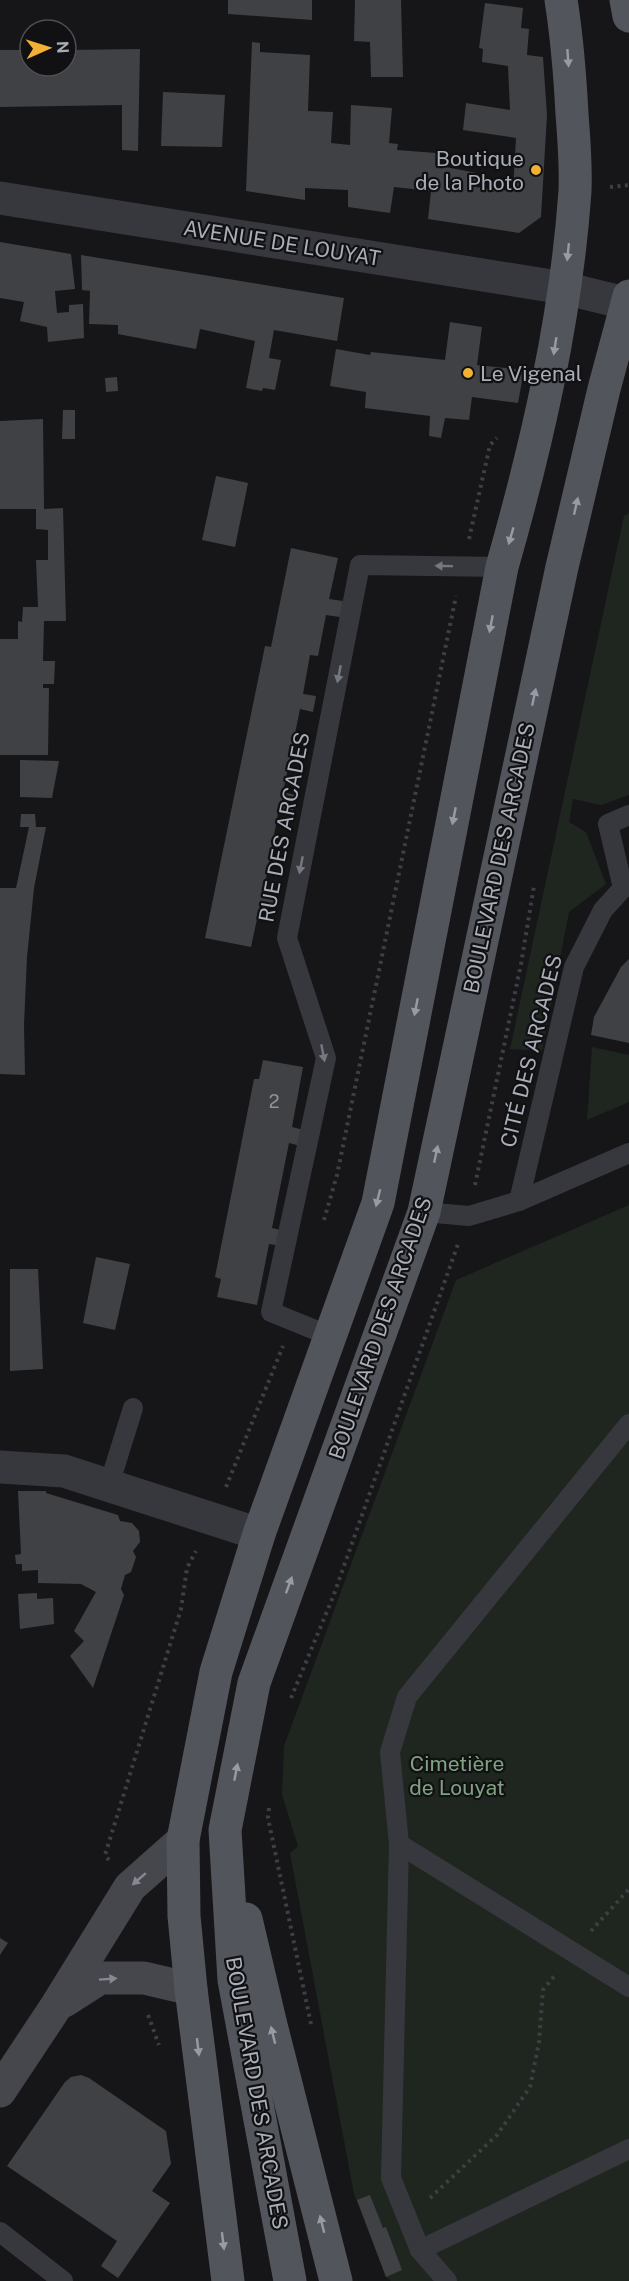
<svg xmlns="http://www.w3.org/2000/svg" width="629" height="2281" font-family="'Public Sans',sans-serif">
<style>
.green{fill:#1e261f}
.building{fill:#404145}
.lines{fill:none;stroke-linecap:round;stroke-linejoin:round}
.path{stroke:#3d3f44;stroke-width:4;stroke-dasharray:3 4.5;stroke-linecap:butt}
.lane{stroke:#37383d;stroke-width:20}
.street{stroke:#37383d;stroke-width:33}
.secondary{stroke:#45474d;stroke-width:33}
.primary{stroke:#53555c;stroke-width:33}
.oneway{fill:#979ba6}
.oneway2{fill:#757881}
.oneway3{fill:#858993}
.poi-dot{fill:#f2b134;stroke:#111113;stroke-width:2}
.labels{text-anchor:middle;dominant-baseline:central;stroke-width:4.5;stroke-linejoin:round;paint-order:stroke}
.number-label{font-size:18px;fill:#8e929b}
.poi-label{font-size:21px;fill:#a8adb8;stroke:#111113;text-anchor:end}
.street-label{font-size:21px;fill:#a8adb8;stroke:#111113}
.park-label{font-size:21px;fill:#7fa381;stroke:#111113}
</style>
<rect width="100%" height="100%" fill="#161618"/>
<!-- green -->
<g class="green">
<polygon points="629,513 629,795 601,805 573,799 569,822 586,832 606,884 569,912 542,1051 510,1049 624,516"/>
<polygon points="592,1047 629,1055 629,1102 587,1120"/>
<polygon points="629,1205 629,2281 391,2281 386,2277 354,2194 290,1853 298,1846 282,1795 284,1746 456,1280"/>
</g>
<!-- building -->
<g class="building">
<polygon points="228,0 312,0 312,20 228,14"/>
<polygon points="355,0 401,0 403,77 371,77 370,42 354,41"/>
<polygon points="485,3 523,8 521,28 529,29 527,55 543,57 547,115 541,217 519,233 428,219 431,191 394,187 390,213 348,207 348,190 305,188 305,200 246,191 252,42 260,43 260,52 310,55 308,111 333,112 331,143 350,145 351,105 392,108 389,143 398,144 397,150 436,153 435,165 477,173 475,187 513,191 516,138 463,130 466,103 510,110 508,66 482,62 483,49 479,48"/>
<polygon points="140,49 138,151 122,150 122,105 0,107 0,50 30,50 30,66 66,66 66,50"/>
<polygon points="163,92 225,95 222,147 161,146"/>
<polygon points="0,242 71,254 75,289 55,291 57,313 69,312 69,305 83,304 84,338 48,342 47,327 20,321 24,302 0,298"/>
<polygon points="81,255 344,298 337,341 274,330 269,358 281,360 275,390 263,388 262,391 246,388 255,341 200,329 196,349 118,334 118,325 89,324 90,291 82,290"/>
<polygon points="450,322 482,327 477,365 524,370 518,403 472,397 469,420 445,418 441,438 429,436 430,416 365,408 366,392 330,386 336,349 370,355 371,352 445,360"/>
<polygon points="117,377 118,391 106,392 105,378"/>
<polygon points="63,410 75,410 75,439 62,439"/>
<polygon points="43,419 44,509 63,508 66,621 44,621 43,661 55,661 54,684 43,684 43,688 49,688 48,755 0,755 0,639 18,639 18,621 22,622 23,607 38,607 36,560 48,560 48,530 36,529 36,509 0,509 0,421"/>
<polygon points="216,476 248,483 235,547 202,540"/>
<polygon points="291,548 338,558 329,599 343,601 340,617 326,615 318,656 310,655 303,694 316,696 313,712 300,709 283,792 295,795 293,811 279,808 264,889 276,891 273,907 260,905 251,947 205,938 265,646 271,647"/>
<polygon points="20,760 59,761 52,798 20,797"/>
<polygon points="21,814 35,814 36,827 46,827 34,888 27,957 24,1025 25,1075 0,1074 0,888 16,888 29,827 20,827"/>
<polygon points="629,959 629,1043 591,1035 594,1017 621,967"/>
<polygon points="263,1060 303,1067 292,1127 304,1130 301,1146 289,1143 272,1228 285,1231 282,1246 269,1244 257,1305 217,1297 221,1279 215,1277 254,1079 259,1079"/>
<polygon points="96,1257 130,1264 115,1330 83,1323"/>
<polygon points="10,1269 38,1269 43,1369 10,1371"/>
<polygon points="18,1491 46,1491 46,1493 118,1515 120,1521 132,1523 139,1531 140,1542 133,1551 136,1557 131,1572 125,1575 121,1589 124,1595 93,1688 70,1656 84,1641 74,1631 96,1592 81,1584 38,1583 38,1570 22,1571 22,1564 16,1564 15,1555 21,1554"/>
<polygon points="37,1593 37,1599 53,1598 54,1624 20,1629 18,1594"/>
<polygon points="0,1938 8,1943 0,1955"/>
<polygon points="81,2075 89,2078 166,2131 171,2164 152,2191 170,2203 118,2278 101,2266 117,2241 7,2166 65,2082 71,2077"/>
<polygon points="370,2195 383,2228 386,2227 402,2270 386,2277 357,2200"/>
</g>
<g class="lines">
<!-- path -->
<g class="path">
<polyline points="610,187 629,185"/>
<polyline points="469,539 490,445 497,438"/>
<polyline points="475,1185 521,964 534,886"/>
<polyline points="324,1220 337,1175 456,596"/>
<polyline points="226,1487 283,1346"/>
<polyline points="291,1698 333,1597 458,1244"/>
<polyline points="269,1808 268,1818 311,2024"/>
<polyline points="109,1860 105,1855 181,1609 187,1568 196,1551"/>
<polyline points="591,1931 629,1889"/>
<polyline points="148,2015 159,2045"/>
<polyline points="430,2198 497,2135 530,2087 539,2042 543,1990 556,1974"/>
</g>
<!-- lane -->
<g class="lane">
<polyline points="623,888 608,824 629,815"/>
<polyline points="519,1201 574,967 603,910 623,888 629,885"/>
<polyline points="424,1212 469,1216 519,1201 629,1153"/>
<polyline points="330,1336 271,1312 326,1058 287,938 360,565 502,567"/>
<polyline points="629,1424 407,1697 390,1752 399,1844 629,1987"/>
<polyline points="109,1485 133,1408"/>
<polyline points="399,1844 391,2178 420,2250 447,2281"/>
<polyline points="0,2232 63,2281"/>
<polyline points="420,2250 629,2149"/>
</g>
<!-- street -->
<g class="street">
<polyline points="0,198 564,288 629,304"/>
<polyline points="0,1467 64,1471 259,1534"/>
</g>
<!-- secondary -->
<g class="secondary">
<polyline points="64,2001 100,1978 144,1978 191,1989"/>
<polyline points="0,2091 57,2005 130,1887 183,1840"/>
</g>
<!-- primary -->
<g class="primary">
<polyline points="626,0 629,16"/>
<polyline points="246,1919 270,2021 336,2281"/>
<path d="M228 2281 191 1989 184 1916 183 1840 216 1672 259 1534 378 1203 502 567C537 444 566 319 575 191 576 165 574 139 572 114 570 75 567 38 561 0"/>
<polyline points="290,2281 234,1980 225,1830 254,1683 424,1212 562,567 604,389 629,296"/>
</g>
</g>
<!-- one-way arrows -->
<defs><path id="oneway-solid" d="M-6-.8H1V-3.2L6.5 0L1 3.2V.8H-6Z" transform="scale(1.5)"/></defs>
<g class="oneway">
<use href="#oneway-solid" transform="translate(568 58) rotate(86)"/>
<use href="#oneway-solid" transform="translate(568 252) rotate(96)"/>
<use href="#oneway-solid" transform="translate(555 346) rotate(99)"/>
<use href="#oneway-solid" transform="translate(576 506) rotate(-77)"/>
<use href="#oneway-solid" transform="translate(511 536) rotate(106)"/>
<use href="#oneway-solid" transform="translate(491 624) rotate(101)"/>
<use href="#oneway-solid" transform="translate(534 697) rotate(-78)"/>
<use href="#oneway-solid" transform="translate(454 816) rotate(101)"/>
<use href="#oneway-solid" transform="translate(416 1007) rotate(101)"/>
<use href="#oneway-solid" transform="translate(436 1154) rotate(-78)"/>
<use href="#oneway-solid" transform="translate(378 1198) rotate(104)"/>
<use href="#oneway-solid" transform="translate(289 1585) rotate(-70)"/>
<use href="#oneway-solid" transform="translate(236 1772) rotate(-79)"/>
<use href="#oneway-solid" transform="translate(273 2035) rotate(-104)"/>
<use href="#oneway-solid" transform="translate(198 2047) rotate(83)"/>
<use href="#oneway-solid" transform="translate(322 2224) rotate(-104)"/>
<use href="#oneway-solid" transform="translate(223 2241) rotate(83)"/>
</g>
<g class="oneway2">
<use href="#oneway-solid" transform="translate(444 566) rotate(-179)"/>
<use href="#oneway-solid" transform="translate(339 674) rotate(101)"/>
<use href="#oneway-solid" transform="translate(301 865) rotate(101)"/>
<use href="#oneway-solid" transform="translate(323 1053) rotate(79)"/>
</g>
<g class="oneway3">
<use href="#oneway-solid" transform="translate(139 1879) rotate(139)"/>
<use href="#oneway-solid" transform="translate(108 1979) rotate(-4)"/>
</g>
<!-- markers -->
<g class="poi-dot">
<circle cx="536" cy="170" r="6"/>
<circle cx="468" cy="373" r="6"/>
</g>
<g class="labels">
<!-- number labels -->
<g class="number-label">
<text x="274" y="1101">2</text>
</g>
<!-- poi labels -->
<g class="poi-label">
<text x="524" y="158">Boutique<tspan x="524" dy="24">de la Photo</tspan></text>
<text x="480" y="373" text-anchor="start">Le Vigenal</text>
</g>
<!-- street labels -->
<g class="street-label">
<text transform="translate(282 243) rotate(9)">AVENUE DE LOUYAT</text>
<text transform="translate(284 827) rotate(-79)">RUE DES ARCADES</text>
<text transform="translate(499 858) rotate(-78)">BOULEVARD DES ARCADES</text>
<text transform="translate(531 1051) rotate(-76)">CITÉ DES ARCADES</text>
<text transform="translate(380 1328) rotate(-71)">BOULEVARD DES ARCADES</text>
<text transform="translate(257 2093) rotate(80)">BOULEVARD DES ARCADES</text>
</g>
<!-- park labels -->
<g class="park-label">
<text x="457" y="1763">Cimetière<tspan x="457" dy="24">de Louyat</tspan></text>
</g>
</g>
<!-- north arrow -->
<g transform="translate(48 48) rotate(87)"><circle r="28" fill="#111113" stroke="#4d4f55" stroke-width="1.5"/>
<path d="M0-4.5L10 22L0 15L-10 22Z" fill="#f2b134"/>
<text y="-9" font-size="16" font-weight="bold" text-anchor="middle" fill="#a8adb8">N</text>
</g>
</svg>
